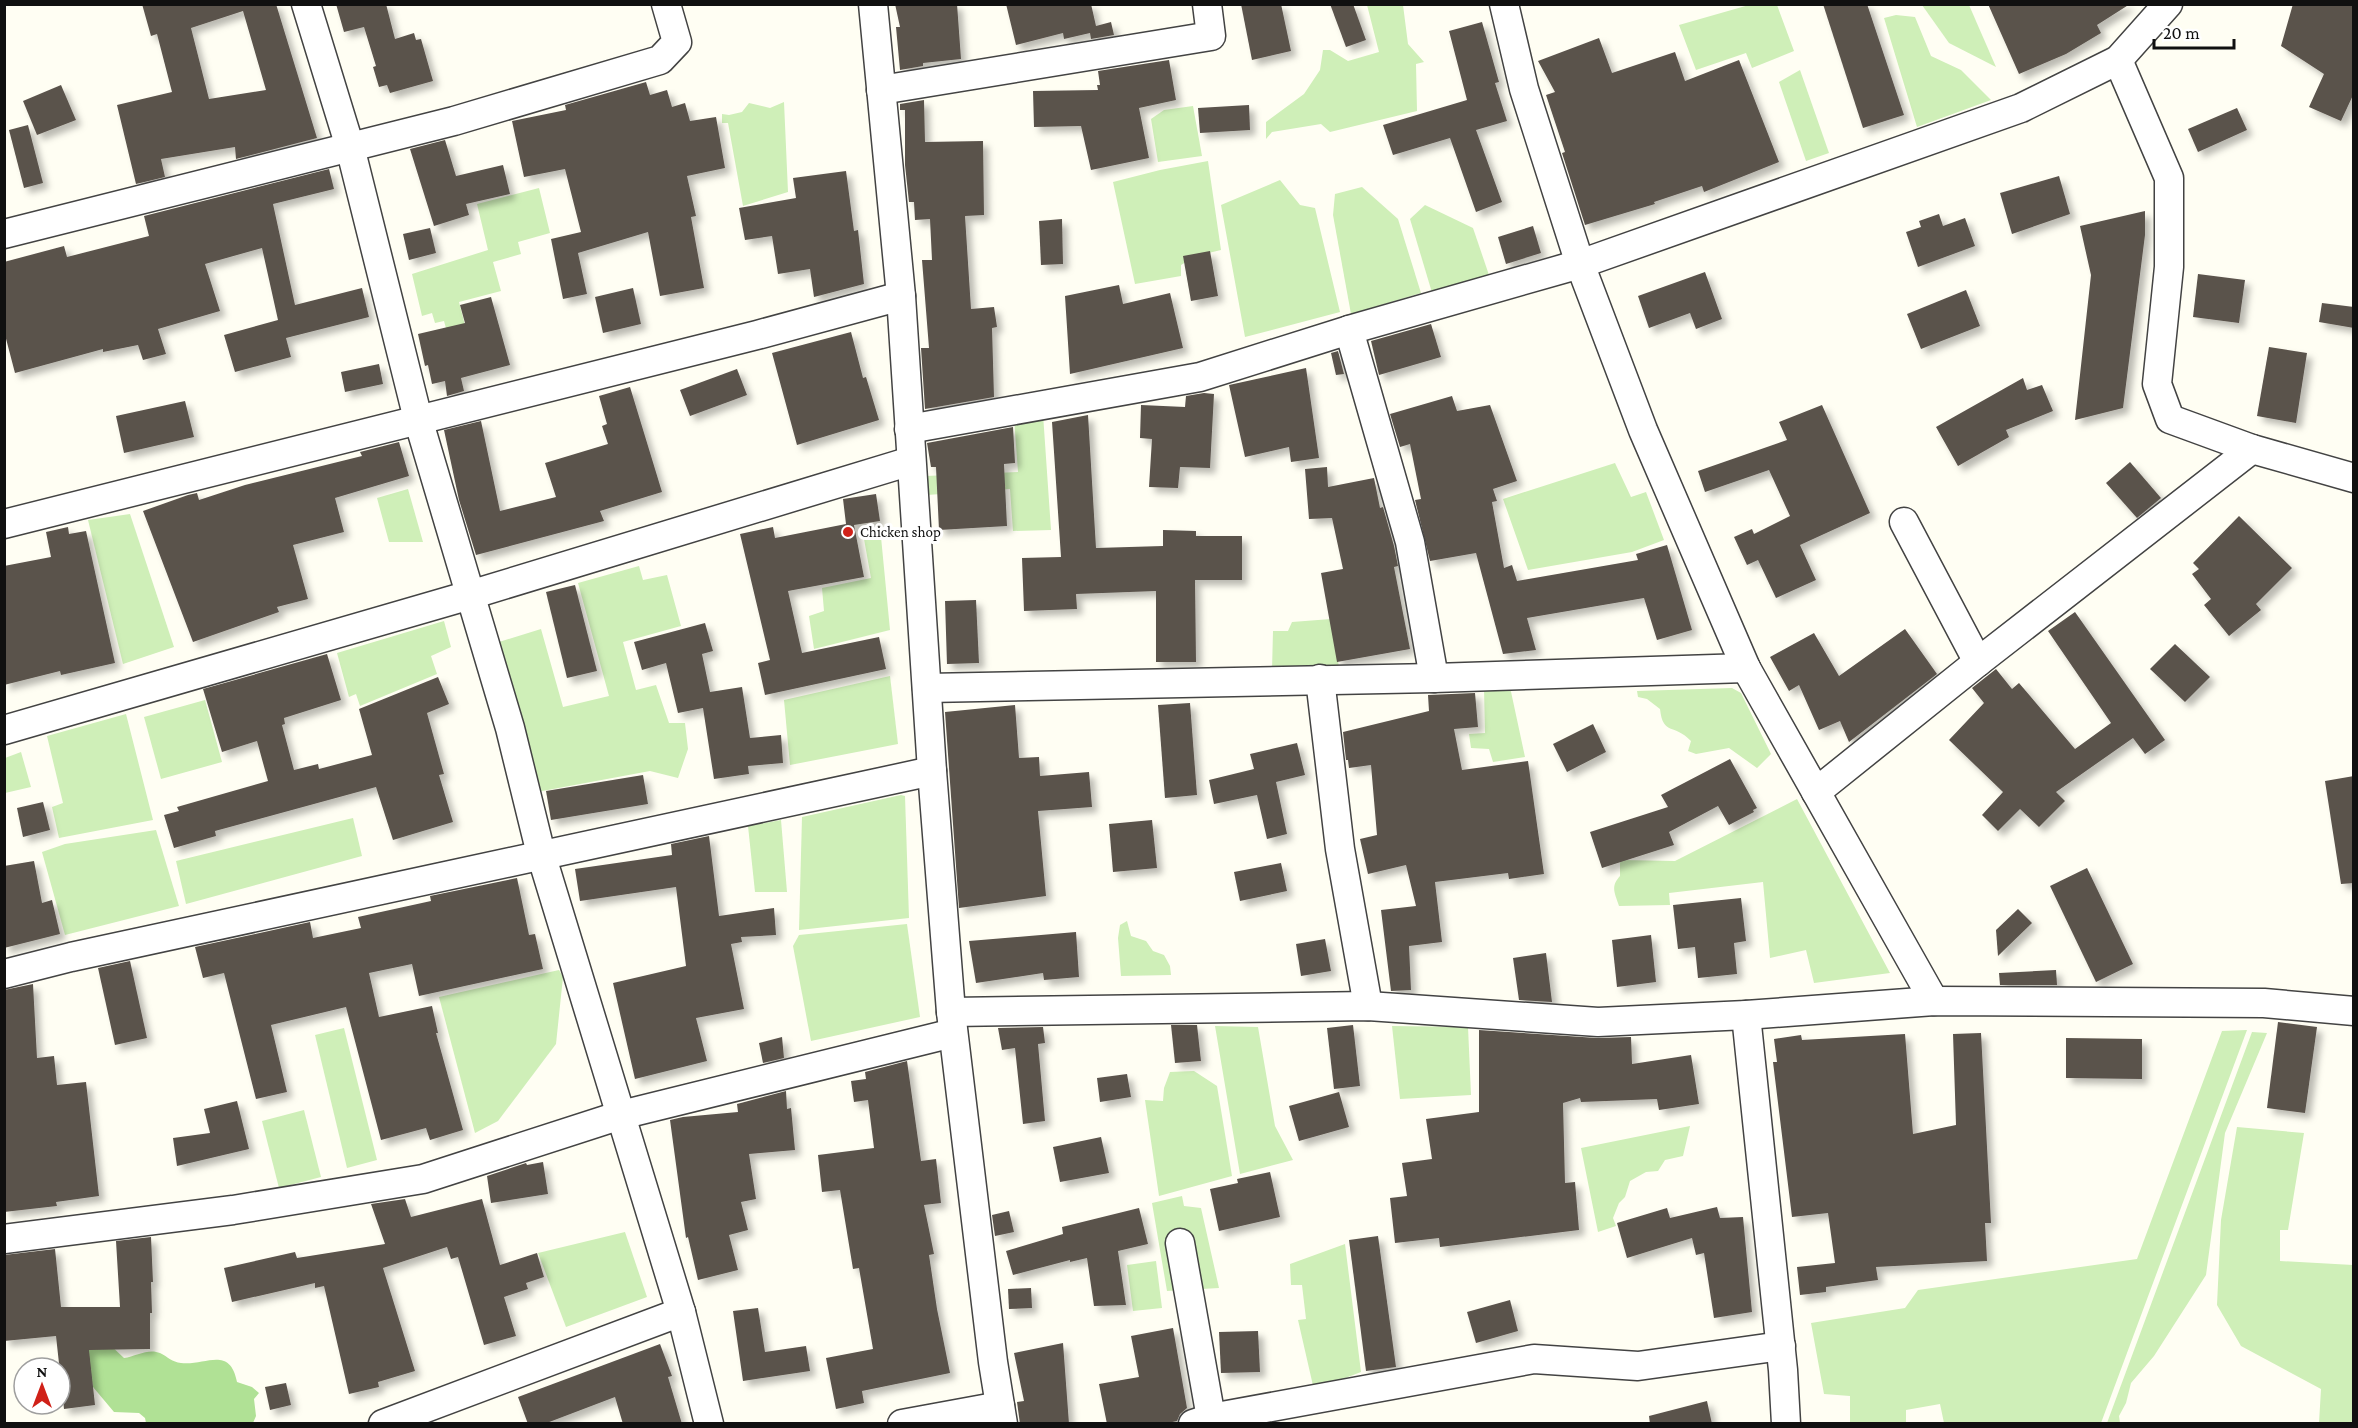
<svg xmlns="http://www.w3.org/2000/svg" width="2358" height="1428" font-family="'Crimson Pro',serif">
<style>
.green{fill:#cfefb8}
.forest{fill:#b0e195}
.building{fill:#5a524b;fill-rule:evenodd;filter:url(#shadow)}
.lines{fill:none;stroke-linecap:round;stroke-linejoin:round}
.street-casing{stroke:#434343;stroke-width:31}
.street{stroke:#fff;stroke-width:28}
.poi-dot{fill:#d02118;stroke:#fff;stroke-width:2}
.labels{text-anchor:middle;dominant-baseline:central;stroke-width:6;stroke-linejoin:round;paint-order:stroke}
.poi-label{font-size:15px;fill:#101010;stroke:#fff;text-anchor:start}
</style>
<defs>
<filter id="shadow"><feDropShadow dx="5.5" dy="5.5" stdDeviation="3" flood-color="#0004"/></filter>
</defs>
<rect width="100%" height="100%" fill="#fffef3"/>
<!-- green -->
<g class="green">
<polygon points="1367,5 1403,5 1408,44 1424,62 1416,64 1417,111 1330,132 1321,124 1272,132 1266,139 1266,122 1304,94 1320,70 1323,50 1330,50 1348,61 1379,52"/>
<polygon points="1749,5 1777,5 1794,51 1752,68 1746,53 1696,70 1679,25"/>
<polygon points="1922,5 1969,5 1996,67 1949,43"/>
<polygon points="1896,15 1915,17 1931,56 1961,70 1991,100 1917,127 1884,18"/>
<polygon points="1800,70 1829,153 1806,161 1779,82"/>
<polygon points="784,102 788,192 743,206 728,123 722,123 722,114 729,115 742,112 749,103 770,108"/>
<polygon points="1193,106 1202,156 1158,162 1151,119 1164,110"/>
<polygon points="1208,161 1221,250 1196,256 1181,265 1181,276 1135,284 1113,182 1160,170"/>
<polygon points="1280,180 1300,205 1315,208 1340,312 1245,337 1221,205"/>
<polygon points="1362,187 1398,219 1421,293 1351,314 1333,215 1335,194"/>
<polygon points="539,188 550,233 518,242 521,254 493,262 501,291 459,302 477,372 454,357 444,321 435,323 432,313 422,316 412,274 488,250 477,204"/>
<polygon points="1425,205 1473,228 1490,278 1433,296 1410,219"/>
<polygon points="1043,414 1051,530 1013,531 1010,489 927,495 926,476 1018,472 1014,418"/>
<polygon points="1615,463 1631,497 1646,492 1664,540 1632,552 1528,570 1503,499"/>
<polygon points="408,489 423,542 389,542 377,498"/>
<polygon points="130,514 174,647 123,664 88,520"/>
<polygon points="881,537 890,630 814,649 809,616 824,611 822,588 871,578 864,539"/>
<polygon points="639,566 643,580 667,575 681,626 623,642 636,690 656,685 669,723 685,723 688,749 678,778 650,771 537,792 499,642 541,629 563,707 609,696 578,583"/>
<polygon points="1331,619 1339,667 1272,670 1273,631 1288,631 1292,622"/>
<polygon points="444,621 451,647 431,656 437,674 360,706 356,694 349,697 337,653"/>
<polygon points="890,676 898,744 790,765 784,700"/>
<polygon points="1510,687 1525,757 1493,762 1489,749 1471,748 1469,734 1485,733 1484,688"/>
<path d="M1732 688 1741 693 1771 754 1757 768 1729 748 1696 754 1688 751 1691 741C1674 723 1663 736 1660 709L1647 699 1638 697 1637 691Z"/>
<polygon points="205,700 222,762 161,779 144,717"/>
<polygon points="126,714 153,820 59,838 52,807 63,803 47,736"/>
<polygon points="21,752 31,787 5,793 5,758"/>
<polygon points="901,795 905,796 909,918 799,930 802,817"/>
<path d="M1797 799 1890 973 1814 983 1806 950 1770 958 1763 882 1669 893 1670 905 1619 906C1615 893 1610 887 1620 876V860L1675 861Z"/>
<polygon points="353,818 362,856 186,904 176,861"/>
<polygon points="781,820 787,892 755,892 748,826"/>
<polygon points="156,830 179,906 65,935 42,852 65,844"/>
<polygon points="1127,921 1131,936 1146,941 1153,951 1164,955 1170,966 1171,975 1121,976 1118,938 1120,925"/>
<polygon points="907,924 920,1017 811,1041 793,946 799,935"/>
<polygon points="559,970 563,977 556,1044 498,1121 475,1133 439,997"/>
<polygon points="1215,1026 1258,1027 1275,1126 1293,1160 1240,1174"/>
<polygon points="1392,1026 1468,1027 1471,1095 1400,1099"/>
<polygon points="344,1028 377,1160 347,1168 315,1035"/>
<polygon points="2247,1030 2101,1423 1944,1423 1940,1404 1906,1410 1906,1423 1850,1423 1850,1396 1824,1394 1811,1323 1905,1308 1918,1290 2137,1259 2222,1031"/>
<polygon points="2252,1032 2267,1033 2225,1133 2206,1275 2154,1356 2131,1383 2126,1403 2119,1416 2120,1423 2107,1423"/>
<polygon points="1194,1071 1217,1086 1232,1176 1159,1196 1145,1100 1163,1101 1164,1088 1170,1072"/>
<polygon points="304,1110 321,1177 279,1188 262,1121"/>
<polygon points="1690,1126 1683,1156 1665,1160 1658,1171 1646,1172 1630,1181 1625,1197 1619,1203 1613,1218 1616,1226 1598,1232 1581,1148"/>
<polygon points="2237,1127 2304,1133 2288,1230 2280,1230 2280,1261 2353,1265 2353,1423 2319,1423 2321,1389 2241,1346 2217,1305 2221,1220"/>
<polygon points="1182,1196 1184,1206 1201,1208 1219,1288 1167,1291 1152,1203"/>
<polygon points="625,1232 647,1297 566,1327 538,1253"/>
<polygon points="1345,1244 1361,1372 1314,1390 1298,1320 1306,1319 1302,1285 1291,1285 1290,1264"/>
<polygon points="1156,1261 1162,1308 1133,1311 1127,1265"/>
</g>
<!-- forest -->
<path class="forest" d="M108 1343 124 1358C136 1356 149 1348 160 1353 168 1357 172 1362 181 1363 205 1366 230 1345 237 1382L252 1387 259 1393 254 1399 256 1416 253 1423 222 1422 146 1423 145 1418 139 1413 114 1412 93 1387 85 1349Z"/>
<!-- building -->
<g class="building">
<path d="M142 4H276L317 138 236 159 235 147 161 159 165 177 136 184 117 105 172 92 157 34 151 36ZM243 11 266 90 209 99 191 28Z"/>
<polygon points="336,4 386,4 395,39 414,33 416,40 421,39 433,81 390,93 387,85 379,87 373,67 376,66 364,27 344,32"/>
<polygon points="895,4 957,4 961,59 923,63 923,66 900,70 896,27 900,27"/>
<polygon points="1006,4 1091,4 1096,26 1111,22 1114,35 1091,39 1090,33 1064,39 1063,33 1016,45"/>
<polygon points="1241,4 1281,4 1291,51 1252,60"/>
<polygon points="1330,4 1353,4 1366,40 1346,47"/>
<polygon points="1823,4 1867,4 1904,115 1863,128"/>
<polygon points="1988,4 2130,4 2097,25 2101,33 2066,54 2019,74"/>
<polygon points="2293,4 2354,4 2354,93 2341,121 2309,107 2324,74 2281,46"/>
<polygon points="1482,22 1499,82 1495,83 1507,121 1476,130 1502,202 1476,212 1450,138 1393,155 1383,125 1467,100 1449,31"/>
<polygon points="1599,38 1612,73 1675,52 1685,81 1739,60 1779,162 1704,192 1702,186 1654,202 1655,204 1585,225 1562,153 1565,152 1546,95 1555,92 1538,61"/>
<polygon points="1169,60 1176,100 1139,108 1149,158 1091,170 1081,126 1034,127 1033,91 1098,90 1097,85 1100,85 1098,71"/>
<polygon points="646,82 650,95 667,90 672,107 685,103 690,121 716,117 725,168 687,176 696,216 691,217 704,288 660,296 648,232 578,253 587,294 563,299 551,239 581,232 565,169 524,177 512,121 566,110 565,105"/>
<polygon points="61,85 76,120 37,135 23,101"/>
<polygon points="924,100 925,142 983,141 984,215 965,216 971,309 994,307 997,327 992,328 994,397 925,409 921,348 929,348 922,260 932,260 930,219 915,220 914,202 909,202 905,165 905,110 900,110 900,104"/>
<polygon points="1249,105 1250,130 1200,133 1198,108"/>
<polygon points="2237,108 2247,130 2198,152 2188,129"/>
<polygon points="28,125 43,183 24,188 9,130"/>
<polygon points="445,140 456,176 503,165 510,194 466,204 469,215 434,226 410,149"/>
<polygon points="329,169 334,189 273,204 295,305 362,288 369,317 286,338 291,357 235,372 224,335 278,320 262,248 205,264 220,311 158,329 166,354 143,360 138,345 103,352 103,349 15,373 4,331 4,262 64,246 67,257 149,236 144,216"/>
<polygon points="846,171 854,231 858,230 864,284 814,297 810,269 778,274 772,236 745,240 739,208 796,198 793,178"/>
<polygon points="2059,176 2070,214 2012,234 2000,193"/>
<polygon points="2145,211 2145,235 2123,408 2075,420 2091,275 2080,226"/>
<polygon points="1939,214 1943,226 1965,218 1975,246 1918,267 1906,232 1921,227 1919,221"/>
<polygon points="1062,219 1063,264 1041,265 1039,221"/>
<polygon points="1533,226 1541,253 1506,264 1498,237"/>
<polygon points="430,228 436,253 409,260 403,234"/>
<polygon points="1210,251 1218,296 1191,301 1183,256"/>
<polygon points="1705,272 1722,319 1696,329 1690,313 1649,328 1638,296"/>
<polygon points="2198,274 2245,280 2239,323 2193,317"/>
<polygon points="1119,285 1123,304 1170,293 1183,348 1070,374 1065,296"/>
<polygon points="633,288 641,324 603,333 595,297"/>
<polygon points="1966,290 1980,326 1921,349 1907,314"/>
<polygon points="491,297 510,365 461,378 464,391 447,396 445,381 432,384 428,365 425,366 418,334 465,323 460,305"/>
<polygon points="2322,303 2354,307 2354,328 2319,322"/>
<polygon points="1431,324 1441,357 1379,375 1371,341"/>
<polygon points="851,332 863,378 866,377 879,420 797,445 772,353"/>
<polygon points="2269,347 2307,353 2296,423 2257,416"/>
<polygon points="1338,351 1344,374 1336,375 1331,353"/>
<polygon points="379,364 383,384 345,392 341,372"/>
<polygon points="1306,368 1319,458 1291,462 1289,447 1245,457 1229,385"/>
<polygon points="737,369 747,395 690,416 680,390"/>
<polygon points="2023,378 2027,390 2042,385 2053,411 2006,430 2009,437 1958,466 1936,427"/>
<polygon points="630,387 662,492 600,511 604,521 476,555 459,500 444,430 481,421 500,511 556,497 545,463 608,444 602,426 607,424 599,396"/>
<polygon points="1204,393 1214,394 1210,468 1180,467 1178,488 1149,487 1152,439 1140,438 1141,405 1185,407 1186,396"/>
<polygon points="1452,396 1457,411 1490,405 1517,481 1493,489 1497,501 1492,502 1504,568 1512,565 1517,581 1638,560 1636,554 1667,545 1692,630 1657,640 1644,598 1527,618 1536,650 1503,654 1476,553 1430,561 1415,500 1421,499 1410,444 1400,447 1390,414"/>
<polygon points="185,401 194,437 124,453 116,416"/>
<polygon points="1822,405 1870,513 1800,545 1816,580 1776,598 1758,560 1747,565 1734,537 1752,529 1754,534 1790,516 1769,470 1705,492 1698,471 1787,440 1779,422"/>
<polygon points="1088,415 1096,548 1163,546 1163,530 1196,531 1196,536 1242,536 1242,580 1195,580 1196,662 1156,662 1156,591 1076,594 1077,609 1024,611 1022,558 1061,557 1052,422"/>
<polygon points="1013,427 1015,463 1004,464 1007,526 939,530 936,467 931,467 927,443"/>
<polygon points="399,442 409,476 335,498 344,532 293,545 308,599 277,607 279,612 193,642 143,511 188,495 197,493 199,500 245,485 362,456 360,452"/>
<polygon points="2130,462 2161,498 2137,518 2106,483"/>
<polygon points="1327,467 1328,487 1374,478 1380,508 1383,507 1394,546 1398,566 1394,567 1410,649 1337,662 1321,573 1343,569 1332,518 1309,519 1305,469"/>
<polygon points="876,494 880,521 854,525 864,577 788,591 802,653 879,637 886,669 765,695 758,663 770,660 740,534 773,527 775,538 846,524 843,499"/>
<polygon points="2239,516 2292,568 2256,604 2261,610 2229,636 2204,605 2211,599 2192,574 2199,569 2193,563"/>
<polygon points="68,527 69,534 86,531 115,663 61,675 60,671 4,685 4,566 51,557 46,532"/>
<polygon points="575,585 597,671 567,678 546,592"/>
<polygon points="976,600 979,663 947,664 945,601"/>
<polygon points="2075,612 2165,740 2145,754 2133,738 2056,792 2065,801 2039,827 2020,809 1998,831 1982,815 2003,792 1949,740 1984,703 1972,688 1996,669 2012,689 2019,683 2075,749 2111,723 2048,631"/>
<polygon points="705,623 713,651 702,654 710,692 742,687 750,738 781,735 783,763 748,766 749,774 714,779 703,708 678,713 666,663 642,670 634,642"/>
<polygon points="1905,629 1937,674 1849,742 1840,721 1819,730 1799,685 1789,691 1770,657 1814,633 1839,676"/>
<polygon points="2175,644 2210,677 2185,702 2150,669"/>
<polygon points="327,654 341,700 284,718 285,724 282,725 294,770 318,764 319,769 372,755 359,709 438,677 449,704 427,713 444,774 439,775 453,822 393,840 376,787 215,831 216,836 174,848 164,815 179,811 177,807 268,781 257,741 222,752 203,689"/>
<polygon points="1475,693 1478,727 1454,729 1462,770 1528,761 1544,874 1509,879 1508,873 1435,882 1442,942 1409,946 1411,990 1391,991 1381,910 1416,906 1406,865 1368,874 1360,839 1377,835 1371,765 1349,768 1348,760 1346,760 1343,732 1429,711 1428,695"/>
<polygon points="1190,703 1197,795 1165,798 1158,705"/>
<polygon points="1015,705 1019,758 1039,757 1040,776 1089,772 1092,807 1038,811 1046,896 959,908 945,712"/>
<polygon points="1593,724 1606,752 1567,772 1553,744"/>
<polygon points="1297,743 1305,775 1276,782 1287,834 1267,839 1257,795 1214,804 1209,780 1254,769 1250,754"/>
<polygon points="1730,759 1757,808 1753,810 1754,812 1729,825 1718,806 1669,832 1674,845 1602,868 1590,832 1668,807 1661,795"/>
<polygon points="643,775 648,804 551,820 546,791"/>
<polygon points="2354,776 2354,883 2341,884 2325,781"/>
<polygon points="43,802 50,830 23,837 17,808"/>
<polygon points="1152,820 1157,868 1113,872 1109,824"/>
<polygon points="709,836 719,916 774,908 776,935 741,937 742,942 731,944 744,1009 696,1018 707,1061 635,1079 613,983 686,966 676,887 580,901 575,869 672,855 671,844"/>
<polygon points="34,861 42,903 52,900 60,934 4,948 4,866"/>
<polygon points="1281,863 1287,891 1240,901 1234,872"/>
<polygon points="2087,868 2133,964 2096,982 2050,886"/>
<polygon points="517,878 529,935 535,934 543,969 419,996 412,964 369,973 379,1017 432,1006 438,1033 436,1033 463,1130 430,1140 426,1128 381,1140 346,1007 271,1025 287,1092 256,1099 224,973 203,978 195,947 310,922 313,938 361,928 358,917 431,901 430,896"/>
<polygon points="1741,898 1746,941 1734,943 1737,974 1698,978 1695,947 1678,949 1673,905"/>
<polygon points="2018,909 2032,923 1998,956 1996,930"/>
<polygon points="1076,932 1079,977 1044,980 1043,973 976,983 969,941"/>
<polygon points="1651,935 1656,982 1617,987 1612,940"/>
<polygon points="1325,939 1331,971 1301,976 1296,944"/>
<polygon points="1546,953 1552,1002 1519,1000 1513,958"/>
<polygon points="130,961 147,1038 115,1045 98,968"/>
<polygon points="2056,970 2057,985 2000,985 1999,973"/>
<polygon points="33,984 37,1058 54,1056 57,1085 86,1082 99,1196 56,1202 57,1206 4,1212 4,990"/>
<polygon points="2278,1022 2317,1027 2305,1113 2267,1108"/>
<polygon points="1171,1025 1197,1025 1201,1061 1175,1063"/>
<polygon points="1353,1025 1360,1086 1334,1089 1327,1028"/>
<polygon points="1043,1027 1045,1043 1038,1044 1045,1121 1023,1124 1015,1048 1002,1050 998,1028"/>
<polygon points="1479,1030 1597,1038 1631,1037 1632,1064 1691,1055 1699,1104 1659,1110 1657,1099 1581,1102 1580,1098 1563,1103 1565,1183 1575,1182 1579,1230 1440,1247 1439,1238 1395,1243 1390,1198 1407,1196 1402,1163 1432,1159 1426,1119 1479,1112"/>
<polygon points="1981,1033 1991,1223 1985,1223 1987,1261 1876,1267 1878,1280 1826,1287 1826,1292 1800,1295 1797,1267 1835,1263 1828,1213 1792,1217 1773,1062 1777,1062 1774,1039 1801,1035 1802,1040 1905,1034 1913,1134 1956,1125 1953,1034"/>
<polygon points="782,1037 784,1058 763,1063 759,1043"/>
<polygon points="2066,1038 2142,1039 2142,1079 2066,1078"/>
<polygon points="907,1061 921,1161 936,1159 941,1203 924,1205 934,1254 929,1255 937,1309 950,1373 862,1391 864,1403 836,1409 826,1358 873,1349 859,1268 853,1269 840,1190 822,1192 818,1155 874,1148 868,1100 854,1102 851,1081 866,1079 865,1072"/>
<polygon points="1127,1074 1131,1097 1100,1102 1097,1078"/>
<polygon points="786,1091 787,1109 791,1108 795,1150 749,1154 756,1199 741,1202 748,1230 729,1235 738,1270 698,1280 688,1237 686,1238 670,1120 683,1117 738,1112 737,1104"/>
<polygon points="1339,1092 1349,1127 1299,1141 1289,1106"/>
<polygon points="237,1101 249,1149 177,1166 173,1138 210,1133 204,1109"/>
<polygon points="1101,1137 1109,1173 1060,1182 1053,1147"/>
<polygon points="543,1162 548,1194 491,1203 487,1176 526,1163 527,1165"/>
<polygon points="1270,1172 1280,1217 1219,1231 1210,1189 1238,1183 1237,1179"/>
<polygon points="405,1199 411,1217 482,1199 500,1265 537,1253 544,1277 526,1283 528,1289 504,1297 516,1336 484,1345 458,1257 451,1259 447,1247 383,1268 415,1371 378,1382 379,1387 349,1394 324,1286 315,1288 315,1283 232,1302 224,1268 295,1252 297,1258 385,1244 371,1204"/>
<polygon points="1717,1207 1720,1218 1743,1217 1752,1312 1714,1318 1704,1253 1696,1255 1692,1238 1627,1258 1617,1223 1667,1208 1670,1218"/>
<polygon points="1139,1208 1148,1244 1118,1251 1126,1305 1094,1306 1087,1258 1070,1262 1070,1260 1013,1275 1006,1251 1063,1234 1062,1227"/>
<polygon points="1009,1211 1014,1232 995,1236 992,1215"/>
<polygon points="1378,1236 1396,1367 1366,1371 1349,1240"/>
<polygon points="151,1237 153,1282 151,1282 152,1313 150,1313 150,1349 89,1350 95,1405 64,1409 56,1336 4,1341 4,1255 55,1249 61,1307 120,1307 116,1241"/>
<polygon points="1031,1288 1032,1308 1009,1309 1008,1289"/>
<polygon points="1510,1300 1518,1331 1476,1343 1467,1312"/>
<polygon points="758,1308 765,1352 806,1346 810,1371 743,1381 733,1311"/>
<polygon points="1173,1328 1187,1408 1180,1414 1177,1421 1163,1424 1107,1424 1099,1384 1139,1377 1131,1336"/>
<polygon points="1258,1331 1260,1372 1221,1373 1219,1332"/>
<polygon points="1063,1343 1069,1424 1020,1424 1017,1402 1024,1401 1014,1353"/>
<polygon points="660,1344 672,1376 668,1377 682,1424 623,1424 615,1397 544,1424 528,1424 518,1397"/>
<polygon points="286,1383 291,1405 270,1410 265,1387"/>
<polygon points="1707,1401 1712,1424 1650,1424 1649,1416"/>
</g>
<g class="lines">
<!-- street casing -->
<g class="street-casing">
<g id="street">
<polyline points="306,4 350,147 418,419 510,728 541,854 681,1312 709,1424"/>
<polyline points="873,4 901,296 932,771 951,1012 993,1362 1003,1424"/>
<polyline points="1504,4 1524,89 1580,264 1643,430 1746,668 1934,1001"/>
<polyline points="881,90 1211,36 1207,4"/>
<polyline points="4,234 454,121 660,60 677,42 666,4"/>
<polyline points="1349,330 1410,542 1434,678"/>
<polyline points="909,429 1200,377 1349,330 1580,264 2021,108 2118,60 2168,4"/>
<polyline points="2252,449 2354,478"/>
<polyline points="1904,522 1978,662"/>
<polyline points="4,524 757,335 901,296"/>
<polyline points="1320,679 1340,849 1368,1006"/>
<polyline points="927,688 1434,678 1746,668"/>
<polyline points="4,730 470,595 911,461"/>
<polyline points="1816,792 1978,662 2252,449 2170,419 2157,384 2169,267 2169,178 2118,60"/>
<polyline points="4,974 71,957 932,771"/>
<polyline points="951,1012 1368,1006 1598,1022 1746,1015 1934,1001 2264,1003 2354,1011"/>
<polyline points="1746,1015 1783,1370 1786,1424"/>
<polyline points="4,1239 233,1210 423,1179 621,1115 953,1033"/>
<polyline points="1180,1243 1211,1418"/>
<polyline points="383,1424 681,1312"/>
<polyline points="902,1424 1000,1406"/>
<polyline points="1193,1424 1211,1418 1534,1359 1638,1366 1781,1346"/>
</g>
</g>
<!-- street -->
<use href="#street" class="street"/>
</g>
<!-- markers -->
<circle class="poi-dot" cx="848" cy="532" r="6"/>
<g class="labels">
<!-- poi labels -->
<g class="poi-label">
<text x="860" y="532">Chicken shop</text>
</g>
</g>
<!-- border -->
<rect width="2358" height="1428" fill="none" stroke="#101010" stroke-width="12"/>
<!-- north arrow -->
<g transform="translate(42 1386)"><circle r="28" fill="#ffffff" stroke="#9f9f9f" stroke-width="1.5"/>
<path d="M0-4.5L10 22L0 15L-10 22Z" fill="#d02118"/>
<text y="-9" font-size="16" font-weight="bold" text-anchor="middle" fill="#101010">N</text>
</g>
<!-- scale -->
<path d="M2154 39v9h80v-9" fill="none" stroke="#101010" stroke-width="3"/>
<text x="2163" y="39" font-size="18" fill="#101010" stroke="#ffffff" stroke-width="4.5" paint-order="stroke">20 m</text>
</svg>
